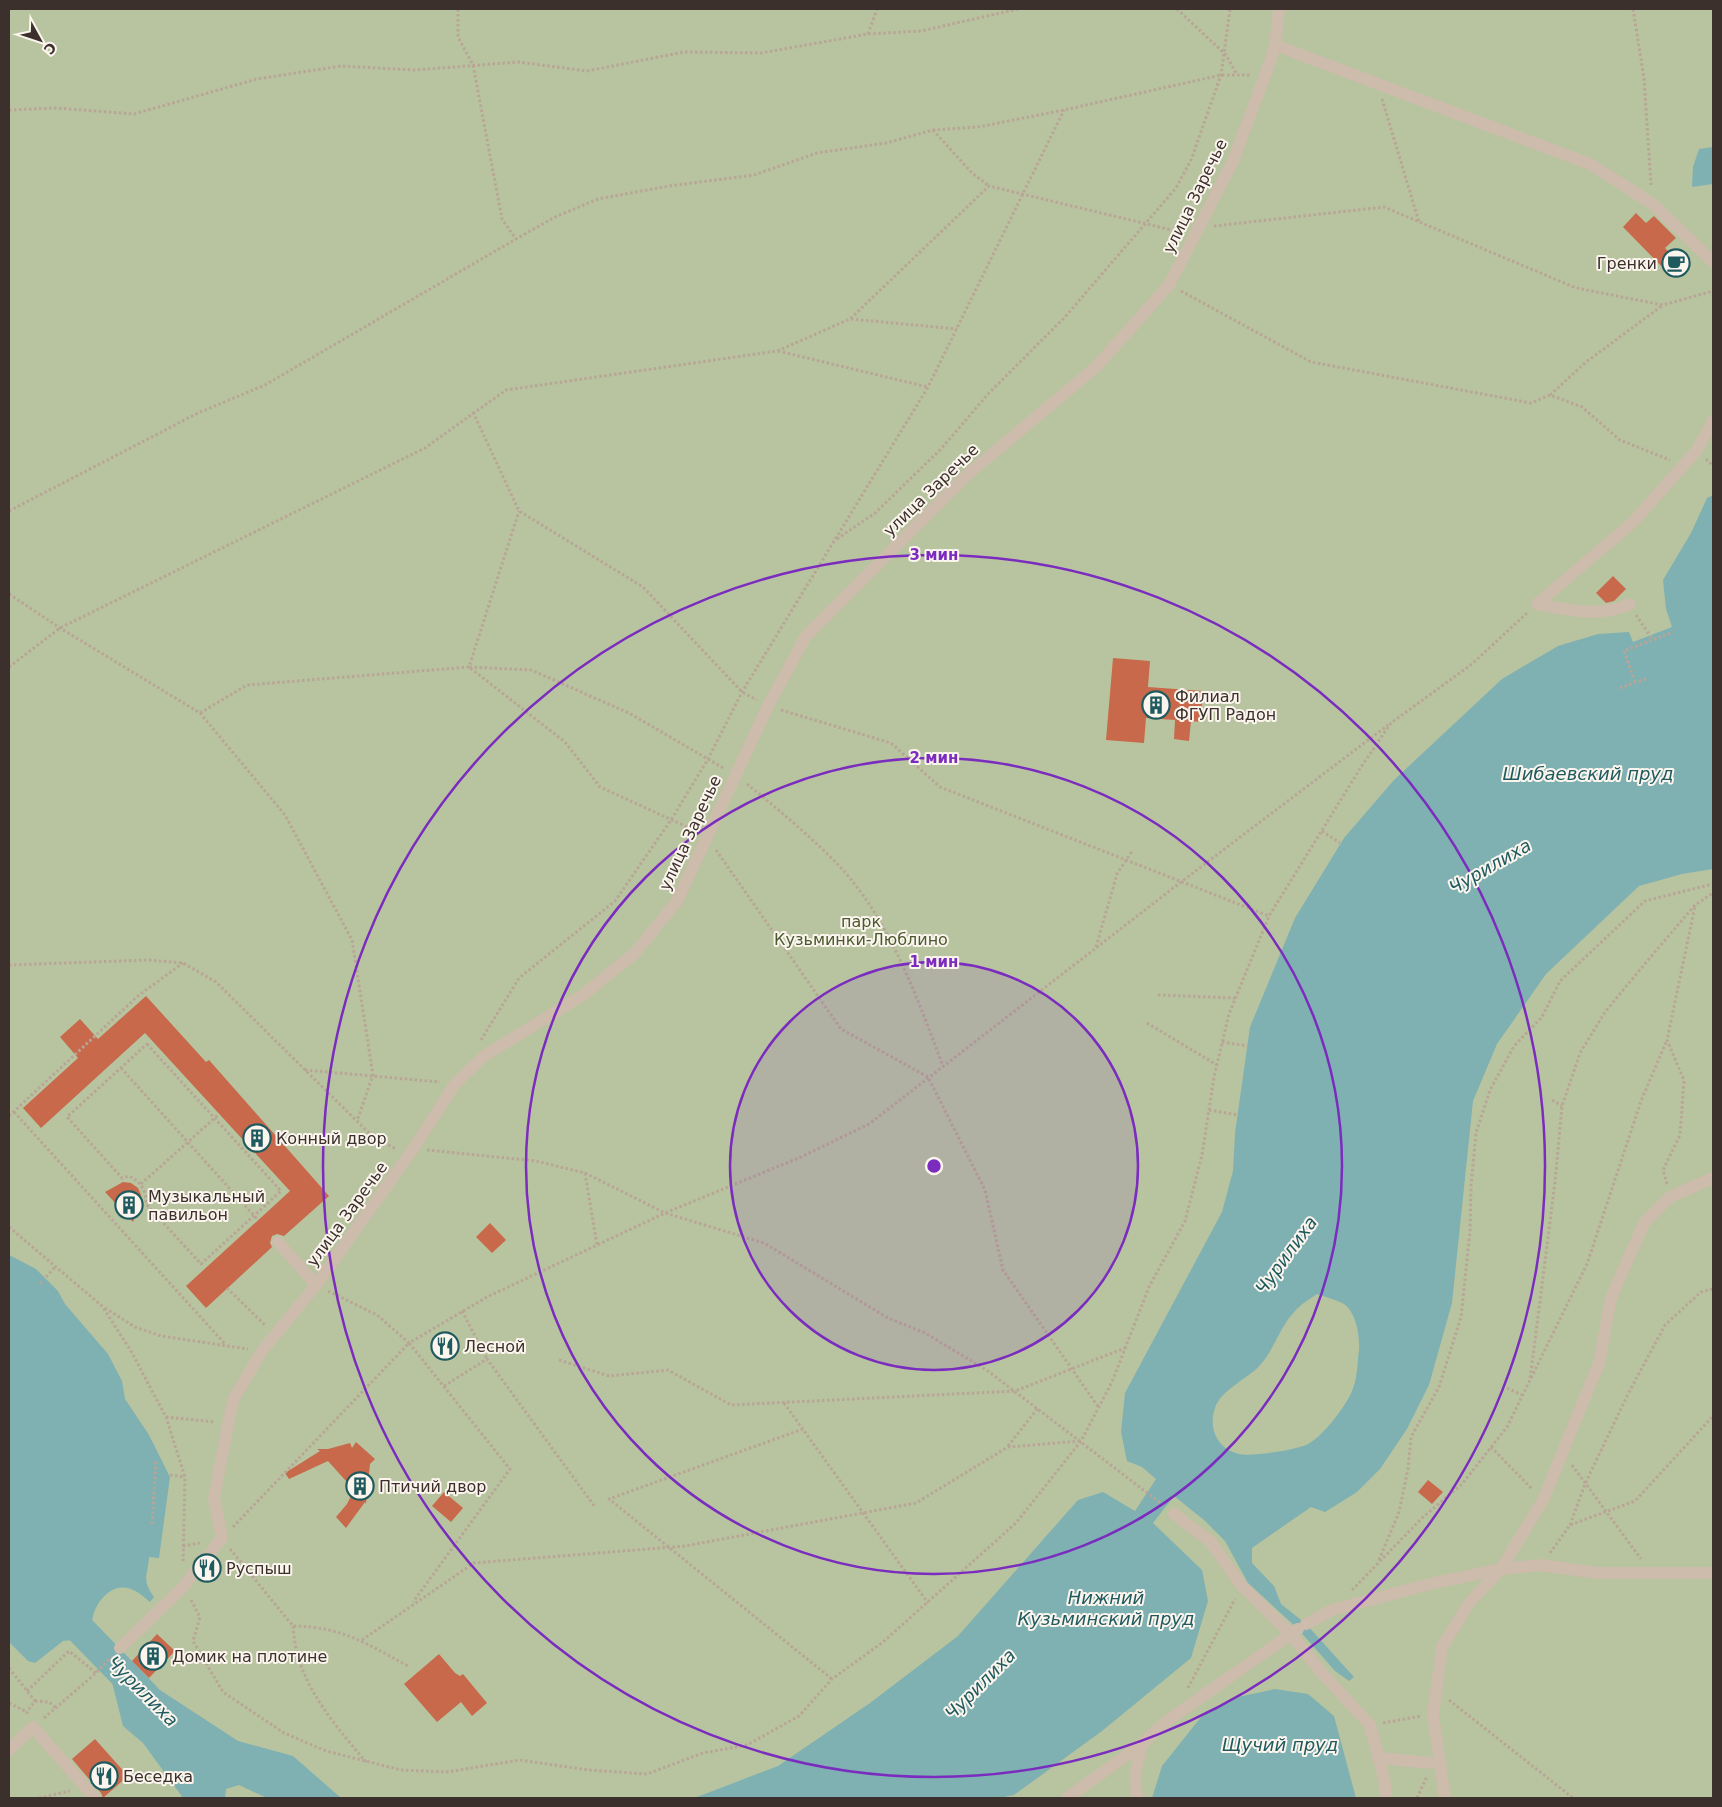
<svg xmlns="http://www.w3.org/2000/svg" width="1722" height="1807" font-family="'DejaVu Sans',sans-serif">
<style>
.green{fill:#b8c4a0}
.water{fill:#7fb0b2;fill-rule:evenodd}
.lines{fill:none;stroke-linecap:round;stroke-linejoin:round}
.river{stroke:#7fb0b2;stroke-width:30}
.building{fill:#c8694b}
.path{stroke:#b9a596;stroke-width:3;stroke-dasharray:2.5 2.5;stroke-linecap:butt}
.minor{stroke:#cdbbac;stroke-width:12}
.ring{fill:none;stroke:#7b2cbf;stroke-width:2.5}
.labels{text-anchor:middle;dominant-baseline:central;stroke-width:4;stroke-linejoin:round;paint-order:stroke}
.street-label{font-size:16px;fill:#3b302b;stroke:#fbf5ee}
.poi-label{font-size:16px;fill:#3b302b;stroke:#fbf5ee;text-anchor:start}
.park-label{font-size:16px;fill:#4a5a2e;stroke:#fbf5ee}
.water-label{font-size:18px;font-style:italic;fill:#1f5a5e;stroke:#fbf5ee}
.centre{fill:#7b2cbf;stroke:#fbf5ee;stroke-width:2.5}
.ring-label{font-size:15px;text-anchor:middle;font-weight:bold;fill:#7b2cbf;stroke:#fbf5ee;stroke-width:4;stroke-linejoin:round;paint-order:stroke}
</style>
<rect width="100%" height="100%" fill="#f4ebe1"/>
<!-- green -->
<rect class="green" x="9" y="9" width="1704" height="1789"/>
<!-- water -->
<g class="water">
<polygon points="1713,147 1713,184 1692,187 1693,167 1699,149"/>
<path d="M1713 495V869L1682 874 1639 886 1546 974 1497 1044 1473 1101 1452 1303 1429 1385 1407 1429 1380 1469 1357 1492 1325 1512 1311 1507 1252 1548V1563L1274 1586 1281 1604 1306 1624 1354 1677 1349 1681 1335 1671 1298 1629 1248 1583 1225 1541 1204 1520 1174 1496 1153 1523 1202 1570 1208 1601 1191 1658 1102 1731 1014 1795 999 1798H689L697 1797 778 1766 870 1703 958 1636 1078 1500 1103 1492 1135 1511 1156 1479 1142 1467 1127 1461 1121 1432 1125 1393 1222 1212 1233 1171 1235 1133 1250 1027 1295 918 1344 838 1394 780 1502 679 1558 646 1598 634 1629 632 1633 642 1672 627 1666 609 1663 580 1691 533 1707 498ZM1317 1294C1325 1297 1334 1299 1342 1303 1356 1310 1360 1336 1359 1350 1357 1364 1358 1377 1352 1391 1346 1406 1321 1439 1306 1445 1294 1450 1251 1457 1239 1454 1217 1449 1208 1428 1215 1408 1221 1389 1250 1378 1261 1364 1275 1348 1280 1326 1296 1310 1301 1304 1310 1299 1317 1294Z"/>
<path d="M9 1255 36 1269 58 1291 65 1304 108 1354 122 1381 125 1399 149 1435 170 1477 159 1558 149 1557C148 1576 141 1579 154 1597L150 1602C145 1598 139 1592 133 1590 112 1580 94 1603 92 1622L112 1646 99 1661 72 1640 63 1641 35 1663 28 1661 9 1642Z"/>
<polygon points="123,1661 135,1667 160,1690 238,1741 293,1756 341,1798 267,1798 239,1785 226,1789 225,1798 183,1798 143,1743 123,1726 110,1674"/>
<polygon points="1275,1689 1308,1694 1334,1716 1356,1798 1152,1798 1162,1766 1205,1712 1238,1697"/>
</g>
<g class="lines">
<!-- river -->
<polyline class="river" points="76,1625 145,1696"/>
</g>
<!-- building -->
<g class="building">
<polygon points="1636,213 1646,223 1654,216 1676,238 1665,248 1680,263 1669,274 1623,227"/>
<polygon points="1613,576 1626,589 1614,601 1606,603 1596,593"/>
<polygon points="1113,658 1150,661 1148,687 1203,691 1201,722 1191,721 1189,741 1174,739 1175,720 1146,718 1144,743 1106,740"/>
<polygon points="146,996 206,1062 209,1060 329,1196 284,1236 277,1234 272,1236 270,1243 272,1247 206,1308 186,1286 290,1191 145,1033 41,1128 23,1108 78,1058 60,1037 80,1019 98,1039"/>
<polygon points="123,1182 131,1183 138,1188 141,1195 141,1201 133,1222 105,1192"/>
<polygon points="490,1223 506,1240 492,1253 476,1237"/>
<polygon points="356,1442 375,1459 370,1464 366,1504 365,1502 346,1528 336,1517 347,1504 354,1490 328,1461 289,1479 285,1473 320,1451 317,1449 328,1449 350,1443 352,1448"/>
<polygon points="1428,1480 1443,1492 1432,1504 1418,1492"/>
<polygon points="444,1492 463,1508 451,1522 432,1506"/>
<polygon points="157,1634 175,1651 149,1678 132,1661"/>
<polygon points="439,1654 455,1673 460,1676 463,1674 487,1703 472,1716 461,1702 437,1722 404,1684"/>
<polygon points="95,1739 128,1776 103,1798 101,1793 72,1759"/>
</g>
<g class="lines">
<!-- path -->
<g class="path">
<polyline points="458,9 458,37 473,65 502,219 516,239"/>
<polyline points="1177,9 1226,55 1237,75"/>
<polyline points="1633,9 1644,78 1651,185"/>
<polyline points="868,34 877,9"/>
<polyline points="1382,99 1419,222"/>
<polyline points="9,110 56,108 134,114 257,79 341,66 415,70 518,62 587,71 684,52 761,53 868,34 921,31 1018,9"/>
<polyline points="933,130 972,173 989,186"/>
<polyline points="1214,226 1384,207 1576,288 1663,305 1713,291"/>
<polyline points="1181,291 1311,362 1531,403 1550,395 1582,407 1620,440 1670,460"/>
<polyline points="851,319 957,329"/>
<polyline points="778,351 928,387"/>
<polyline points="1550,395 1586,362 1663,305"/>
<polyline points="473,412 519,511 643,587 742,692 757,700"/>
<polyline points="1706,459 1713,466"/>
<polyline points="9,511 198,413 265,385 516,239 555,217 598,199 669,186 754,175 817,153 886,143 933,130 978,127 1064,110 1221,75 1251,75"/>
<polyline points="837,539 875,513 941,449 988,394 1065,317 1176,188 1191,160 1221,75 1230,9"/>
<polyline points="9,594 60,628 200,713 285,815 352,940 373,1075 357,1121"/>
<polyline points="1636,615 1653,640"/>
<polyline points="9,667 60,628 425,448 506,390 777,351 850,319 989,186 1180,232"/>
<polyline points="1635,682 1624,651 1673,632"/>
<polyline points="1620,688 1648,678"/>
<polyline points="781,710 891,743 940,787 1269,916"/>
<polyline points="200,713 247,685 469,667 519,511"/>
<path d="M747 784C780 811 814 839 843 870 892 925 917 998 943 1066"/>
<polyline points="696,831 600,787 565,742 469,667 531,670 629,713 725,769"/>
<polyline points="1322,831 1340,843"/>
<polyline points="716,850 841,1029 928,1077 985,1190 1003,1270 1099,1408"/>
<polyline points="1096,947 1117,874 1132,851"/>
<polyline points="9,965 148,960 183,963 216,982 372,1136 396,1149"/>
<polyline points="1158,995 1235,998"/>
<polyline points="1147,1023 1217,1065"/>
<polyline points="481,1040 519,978 615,901 671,820 708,759 742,692 928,387 1064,110"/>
<polyline points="1222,1042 1248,1046"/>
<path d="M147 1044 281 1191 201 1264 146 1204C147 1191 141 1182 129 1176L122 1178 67 1117Z"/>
<polyline points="121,1068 258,1220"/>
<polyline points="305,1070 440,1082"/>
<polyline points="1552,1100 1562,1106"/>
<polyline points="1209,1110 1238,1115"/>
<polyline points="14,1112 226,1345"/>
<polyline points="9,1116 139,995 183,963"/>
<polyline points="427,1150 536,1161 585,1173 665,1213 764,1243 888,1318 925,1333 988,1371 1163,1505"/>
<polyline points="585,1173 597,1245"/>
<polyline points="141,1184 218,1115"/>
<polyline points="1667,1184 1663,1170 1680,1135 1684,1080 1667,1040 1695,906"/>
<polyline points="9,1227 102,1306 131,1351 151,1389 166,1417 185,1477 183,1563"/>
<polyline points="46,1277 55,1267"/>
<polyline points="40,1282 44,1285"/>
<polyline points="227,1288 265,1325"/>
<polyline points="328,1291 377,1315 409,1343 487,1297 665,1213 801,1157 869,1124 1181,882 1388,725"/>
<polyline points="105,1308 135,1327 161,1336 248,1349"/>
<polyline points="462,1311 487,1359"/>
<polyline points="559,1360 609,1376 668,1370 731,1405 1015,1391 1125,1348"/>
<polyline points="1531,1378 1587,1264 1641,1101 1667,1040"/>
<polyline points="444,1386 487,1359 595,1507"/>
<polyline points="1507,1388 1522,1395"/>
<polyline points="784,1403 928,1603"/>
<polyline points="166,1417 215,1422"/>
<polyline points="803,1429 609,1499 832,1679"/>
<polyline points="1008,1446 1038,1408"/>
<polyline points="1491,1447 1532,1489"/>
<polyline points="1572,1465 1641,1559"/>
<polyline points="170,1475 185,1477"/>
<polyline points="152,1524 156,1460"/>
<polyline points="1570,1525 1585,1484 1628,1394 1665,1325 1701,1292 1713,1289"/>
<polyline points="233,1527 409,1343 510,1469 413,1602"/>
<polyline points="183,1546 200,1543"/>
<path d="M230 1549 293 1626C343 1627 365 1643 408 1666"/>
<polyline points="1550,1553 1570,1525 1635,1501 1713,1416"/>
<polyline points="1379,1560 1399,1512 1408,1469 1411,1437 1439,1387 1461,1317 1470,1232 1471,1186 1476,1133 1490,1090 1514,1046 1542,1017 1560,981 1630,915 1645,901 1713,884"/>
<polyline points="1352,1590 1422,1518 1462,1484 1507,1427 1530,1380 1555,1182 1562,1106 1580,1053 1605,1012 1643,966 1695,905 1713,893"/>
<polyline points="191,1600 200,1617 193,1641 223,1692 284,1733 326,1751 401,1770 447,1772 520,1760 588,1770 647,1774 703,1753 747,1745 799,1716 832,1679 883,1642 1016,1523 1081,1441 1112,1382 1149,1287 1185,1221 1202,1155 1214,1077 1229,1014 1269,916 1361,767 1391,723 1472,664 1527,613"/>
<path d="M293 1626C294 1636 295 1647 298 1657 310 1697 340 1731 366 1762"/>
<polyline points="362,1640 474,1563 685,1546 916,1503 1008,1447 1081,1441"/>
<polyline points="9,1668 35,1701 27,1712 27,1716"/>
<polyline points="1188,1688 1235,1599"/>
<polyline points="27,1691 69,1651 96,1673"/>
<polyline points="1449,1700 1573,1798"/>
<polyline points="35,1701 49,1702 56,1708"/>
<polyline points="9,1703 27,1712"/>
<polyline points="44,1718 96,1673 111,1657"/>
<polyline points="1383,1723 1421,1716"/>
<polyline points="39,1798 70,1791"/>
<polyline points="1417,1798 1427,1776"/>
</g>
<!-- minor -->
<g class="minor">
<polyline points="1275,45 1590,164 1653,204 1713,262"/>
<polyline points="1537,604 1633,522 1697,450 1713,421"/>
<path d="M1537 604C1570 610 1599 618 1630 604"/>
<polyline points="278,1242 316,1285"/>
<polyline points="1174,1514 1210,1541 1241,1585 1291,1634 1321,1672 1370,1725 1384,1778 1386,1798"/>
<polyline points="1306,1624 1332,1610 1434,1583 1501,1569 1540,1565 1598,1573 1713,1573"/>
<polyline points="120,1648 183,1587 222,1538 214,1498 228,1424 234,1398 262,1351 316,1285 413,1149 455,1084 484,1056 583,995 635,953 677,901 768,706 806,636 968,474 1096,367 1169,285 1233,161 1271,59 1275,45 1279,9"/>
<polyline points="9,1750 33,1727 95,1798"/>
<polyline points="1378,1758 1432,1763"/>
<polyline points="1067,1798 1142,1744 1167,1721 1298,1629"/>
<polyline points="1137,1798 1135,1775 1142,1744"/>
<polyline points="1445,1798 1433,1714 1442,1647 1470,1602 1501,1569 1543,1500 1599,1363 1611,1298 1644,1223 1670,1197 1713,1178"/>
</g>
</g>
<!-- distance rings -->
<circle cx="934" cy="1166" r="204" fill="#7b2cbf" fill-opacity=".12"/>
<g class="ring">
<circle cx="934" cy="1166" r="204"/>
<circle cx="934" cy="1166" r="408"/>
<circle cx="934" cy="1166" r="611"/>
</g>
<!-- icons -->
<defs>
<g id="cafe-ring" transform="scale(1.4375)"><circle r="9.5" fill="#fbf5ee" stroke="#1f5a5e" stroke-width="1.5"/><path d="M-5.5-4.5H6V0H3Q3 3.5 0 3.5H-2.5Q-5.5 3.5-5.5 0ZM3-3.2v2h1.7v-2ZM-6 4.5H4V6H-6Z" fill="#1f5a5e"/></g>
<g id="building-ring" transform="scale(1.4375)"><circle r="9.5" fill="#fbf5ee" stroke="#1f5a5e" stroke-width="1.5"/><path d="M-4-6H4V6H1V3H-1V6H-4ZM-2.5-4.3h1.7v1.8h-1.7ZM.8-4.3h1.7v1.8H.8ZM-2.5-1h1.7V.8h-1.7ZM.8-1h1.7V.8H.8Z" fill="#1f5a5e"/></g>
<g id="restaurant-ring" transform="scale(1.4375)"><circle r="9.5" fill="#fbf5ee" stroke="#1f5a5e" stroke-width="1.5"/><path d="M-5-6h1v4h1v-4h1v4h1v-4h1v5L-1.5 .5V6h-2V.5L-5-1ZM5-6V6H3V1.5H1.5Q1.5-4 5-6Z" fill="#1f5a5e"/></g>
</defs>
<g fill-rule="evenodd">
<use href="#cafe-ring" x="1676" y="263"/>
<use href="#building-ring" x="1156" y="705"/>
<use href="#building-ring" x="257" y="1138"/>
<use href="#building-ring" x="129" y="1205"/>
<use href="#restaurant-ring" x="445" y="1346"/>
<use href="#building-ring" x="360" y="1486"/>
<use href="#restaurant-ring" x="207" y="1568"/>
<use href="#building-ring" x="153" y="1656"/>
<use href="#restaurant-ring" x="104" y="1776"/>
</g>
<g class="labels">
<!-- street labels -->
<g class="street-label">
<text transform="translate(1195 196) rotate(-64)">улица Заречье</text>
<text transform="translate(931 490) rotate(-44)">улица Заречье</text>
<text transform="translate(690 833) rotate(-65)">улица Заречье</text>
<text transform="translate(347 1214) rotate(-54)">улица Заречье</text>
</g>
<!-- poi labels -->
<g class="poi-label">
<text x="1657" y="263" text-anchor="end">Гренки</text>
<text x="1175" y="696">Филиал<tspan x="1175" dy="18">ФГУП Радон</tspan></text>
<text x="276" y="1138">Конный двор</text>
<text x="148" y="1196">Музыкальный<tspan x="148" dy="18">павильон</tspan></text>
<text x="464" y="1346">Лесной</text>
<text x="379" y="1486">Птичий двор</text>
<text x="226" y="1568">Руспыш</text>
<text x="172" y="1656">Домик на плотине</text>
<text x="123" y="1776">Беседка</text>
</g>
<!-- park labels -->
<g class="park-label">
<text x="861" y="921">парк<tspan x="861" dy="18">Кузьминки-Люблино</tspan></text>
</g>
<!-- water labels -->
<g class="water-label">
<text x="1588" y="773">Шибаевский пруд</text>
<text transform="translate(1490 866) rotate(-30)">Чурилиха</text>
<text transform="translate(1286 1255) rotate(-54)">Чурилиха</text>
<text x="1106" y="1597">Нижний<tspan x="1106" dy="21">Кузьминский пруд</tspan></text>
<text transform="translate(980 1684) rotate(-45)">Чурилиха</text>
<text transform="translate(143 1691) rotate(45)">Чурилиха</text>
<text x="1280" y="1744">Щучий пруд</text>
</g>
</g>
<circle cx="934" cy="1166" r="8" class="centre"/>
<g class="ring-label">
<text x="934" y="560">3 мин</text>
<text x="934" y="763">2 мин</text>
<text x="934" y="967">1 мин</text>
</g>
<!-- border -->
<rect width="1722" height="1807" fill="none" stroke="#3b302b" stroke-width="20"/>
<!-- north arrow -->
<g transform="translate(40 40) rotate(130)" stroke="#fbf5ee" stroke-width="4" paint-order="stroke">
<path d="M0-4L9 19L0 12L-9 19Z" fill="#3b302b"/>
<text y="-8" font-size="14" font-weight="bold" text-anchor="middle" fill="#3b302b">С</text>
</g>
</svg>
